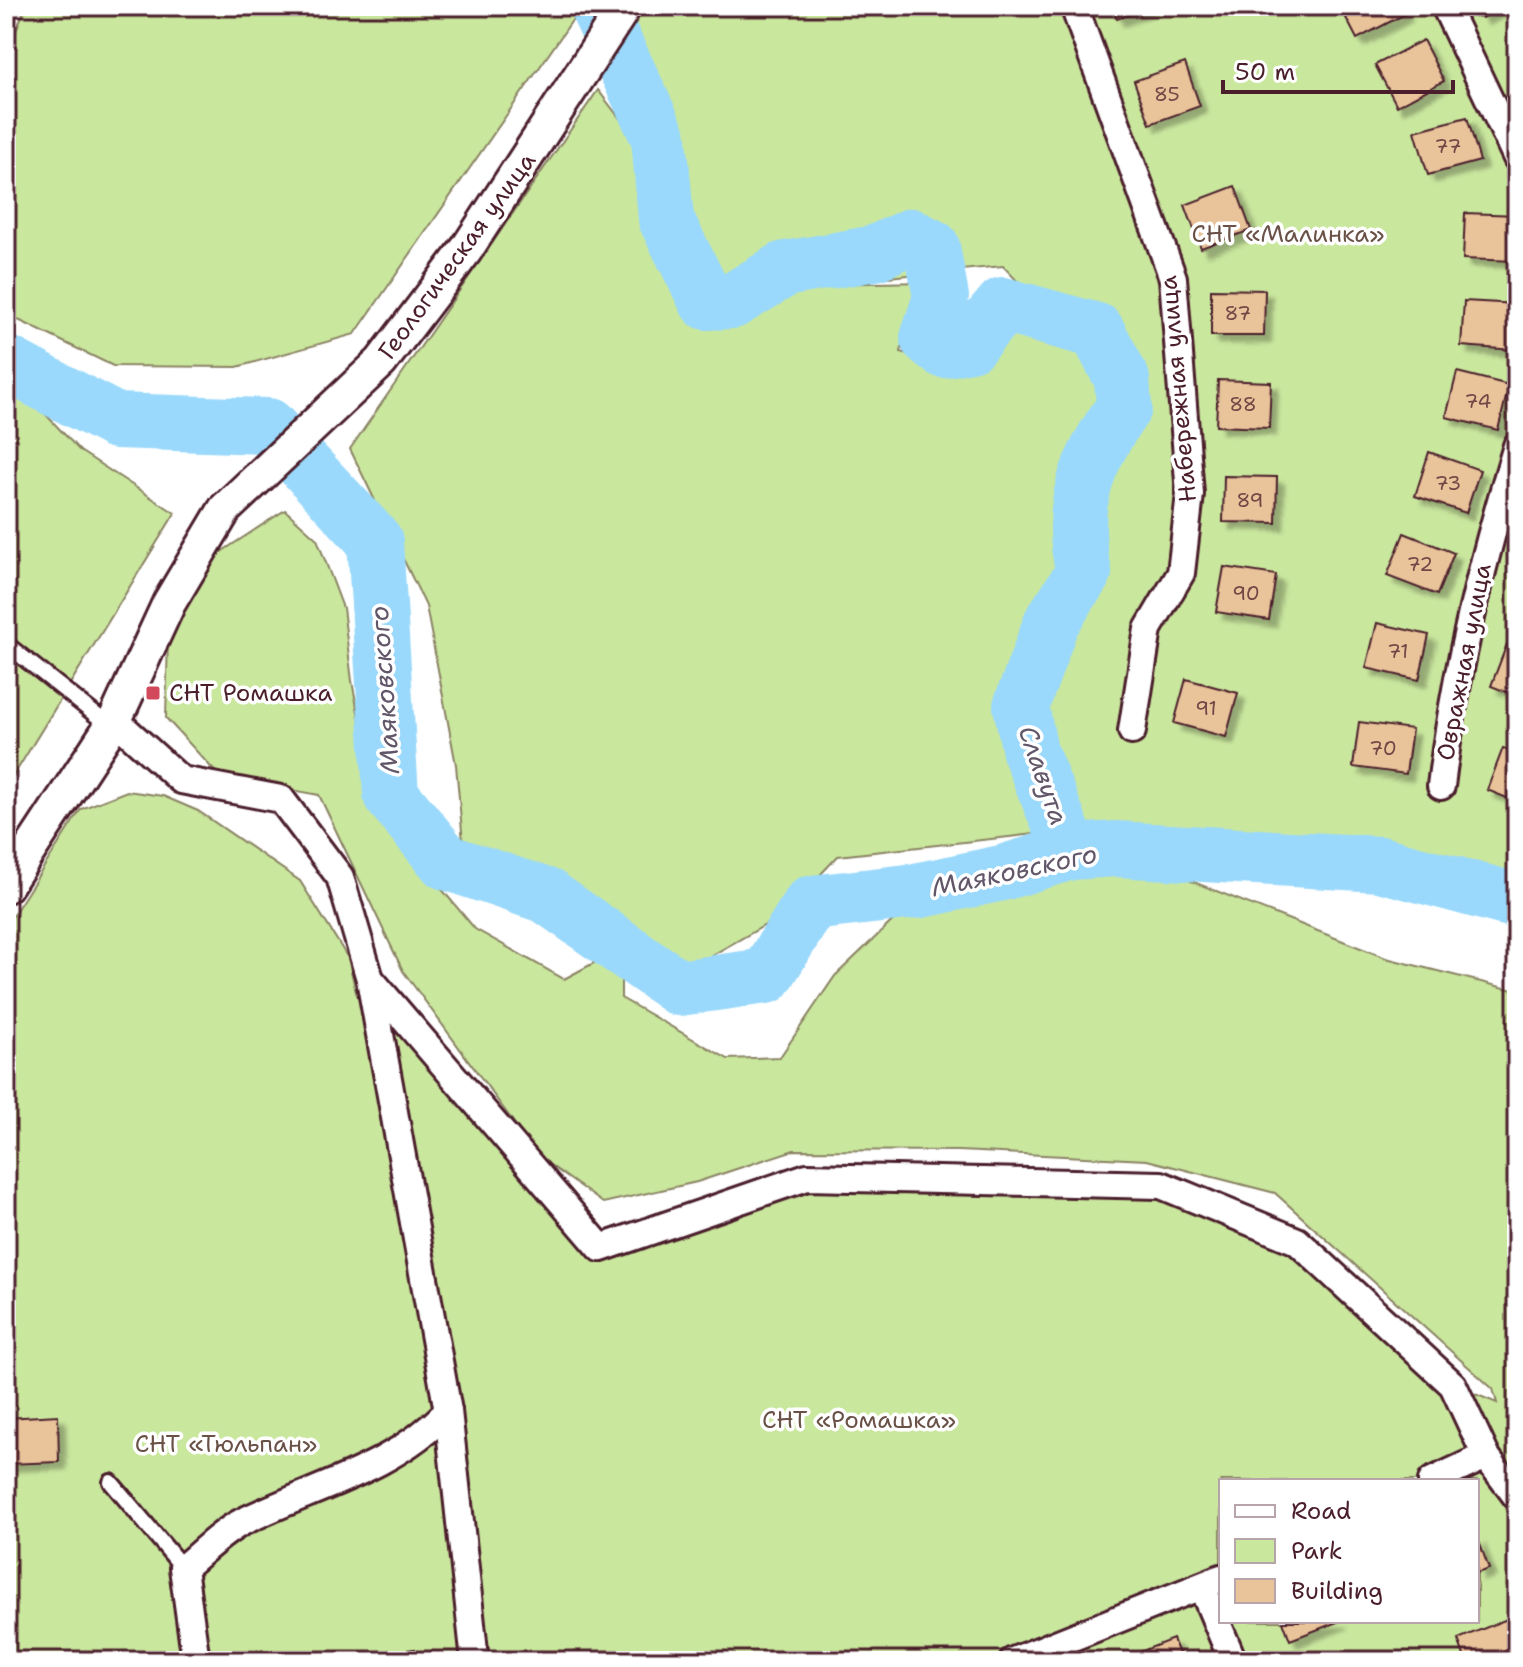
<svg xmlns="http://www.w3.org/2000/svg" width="1523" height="1667" font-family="'Shantell Sans',sans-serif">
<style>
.green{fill:#cae79e;stroke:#8a8364;stroke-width:2;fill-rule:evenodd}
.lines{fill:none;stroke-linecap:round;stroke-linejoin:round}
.river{stroke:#9ad9fb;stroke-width:56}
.building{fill:#e9c39a;stroke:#4a1f2b;stroke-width:2;filter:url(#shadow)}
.service-casing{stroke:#4a1f2b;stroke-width:20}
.minor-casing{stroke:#4a1f2b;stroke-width:32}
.tertiary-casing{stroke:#4a1f2b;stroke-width:38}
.service{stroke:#fff;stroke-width:14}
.minor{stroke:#fff;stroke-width:26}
.tertiary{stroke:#fff;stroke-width:32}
.poi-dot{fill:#d1495b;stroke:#fff;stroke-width:3}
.labels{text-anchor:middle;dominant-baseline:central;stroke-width:7;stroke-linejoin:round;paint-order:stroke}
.number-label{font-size:20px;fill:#724847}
.park-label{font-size:24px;fill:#6a5148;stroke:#fff}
.street-label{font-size:24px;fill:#4a1f2b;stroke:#fff}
.poi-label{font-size:24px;fill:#4a1f2b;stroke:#fff;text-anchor:start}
.water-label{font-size:26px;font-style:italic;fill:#625769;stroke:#fff}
</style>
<defs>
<filter id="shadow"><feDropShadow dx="7" dy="7" stdDeviation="2" flood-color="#0004"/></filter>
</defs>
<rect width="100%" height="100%" fill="#fff"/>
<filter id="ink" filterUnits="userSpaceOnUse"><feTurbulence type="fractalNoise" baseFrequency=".0125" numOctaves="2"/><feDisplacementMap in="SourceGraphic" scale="16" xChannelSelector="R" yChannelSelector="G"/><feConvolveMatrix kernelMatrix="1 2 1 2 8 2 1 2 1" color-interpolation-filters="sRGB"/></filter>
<g filter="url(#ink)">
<!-- green -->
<g class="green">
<polygon points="26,6 582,6 355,334 237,367 113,366 6,314 6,54"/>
<path d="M625 6H1517V905L1433 879 1071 852 1030 752 1084 572 1075 540 1082 484 1100 441 1107 375 1003 266 814 284 929 282 911 316 901 352 941 365 967 361 1029 305 1104 376 1077 469 1055 588 1017 686V751L1035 834 838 856 781 916 684 971 596 902 463 842 456 765 426 606 350 449 598 90 634 137 679 276 717 319 794 287C763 285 738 300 707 302L666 219 617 22Z"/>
<polygon points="6,372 80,451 175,513 6,788"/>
<path d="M285 510 317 539 343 608 352 681 368 765 429 874 475 929 564 979 603 958 621 972V998L728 1059 780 1057 835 976 904 910 1062 874 1181 877 1386 958 1517 991V1661H6V926L81 809 127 791 163 796 198 811 300 881 348 958 356 992 370 979 601 1248 807 1177 1161 1185 1297 1241 1453 1385 1497 1403 1493 1389 1275 1193 1147 1160 959 1151 794 1150 697 1182 603 1203 539 1157 403 971 319 795 220 777 166 718 168 635 212 558ZM1221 1481H1477V1621H1221Z"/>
</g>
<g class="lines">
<!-- river -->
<g class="river">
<path d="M597 6 659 138 666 219 707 302 732 301 785 269 875 253 911 236 932 247 941 297 928 338 943 350 970 344 1003 305 1097 331 1122 379 1124 407C1087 460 1067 508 1084 572L1051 623 1021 706 1030 752 1071 852"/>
<polyline points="6,363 116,421 268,426 375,541 391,795 446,862 547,896 679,988 766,976 811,903 916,891 1002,873 1071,852 1116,849 1380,864 1517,901"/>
</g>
</g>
<!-- building -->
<g class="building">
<polygon points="1112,6 1153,6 1117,19"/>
<polygon points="1340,6 1400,6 1405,14 1357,39"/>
<polygon points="1476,6 1506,6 1482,18"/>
<polygon points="1423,40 1444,81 1397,106 1375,65"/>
<polygon points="1185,63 1200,106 1150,124 1134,81"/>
<polygon points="1467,117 1480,161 1428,175 1415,131"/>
<polygon points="1235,186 1251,230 1201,248 1185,205"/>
<polygon points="1465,213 1517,215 1516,261 1463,259"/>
<polygon points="1211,289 1265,290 1264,336 1211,336"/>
<polygon points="1464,301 1517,304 1514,350 1461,346"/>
<polygon points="1457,372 1509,385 1498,430 1446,417"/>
<polygon points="1218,380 1271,382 1269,428 1216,426"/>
<polygon points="1429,452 1480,470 1466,513 1415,496"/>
<polygon points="1224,476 1277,477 1276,523 1223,522"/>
<polygon points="1404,533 1454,553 1437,595 1387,576"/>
<polygon points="1224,567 1276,575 1269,620 1216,612"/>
<polygon points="1377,623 1429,635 1419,680 1366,668"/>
<polygon points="1507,644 1517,648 1517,696 1491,686"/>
<polygon points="1186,679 1238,693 1226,737 1174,723"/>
<polygon points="1359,722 1412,729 1406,774 1353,767"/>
<polygon points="1503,748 1517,753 1517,802 1487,790"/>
<polygon points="58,1415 59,1462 6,1464 6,1418"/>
<polygon points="1477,1536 1489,1569 1477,1573"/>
<polygon points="1507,1619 1517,1645 1517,1661 1466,1661 1458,1639"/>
<polygon points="1283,1621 1340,1621 1290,1640"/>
<polygon points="1173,1639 1182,1661 1125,1661 1124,1658"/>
<polygon points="415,1649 417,1661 388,1661 387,1653"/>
</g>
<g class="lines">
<!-- service casing -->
<g class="service-casing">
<g id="service">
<polyline points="6,644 111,727"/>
<polyline points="111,1482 183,1568"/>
</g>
</g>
<!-- minor casing -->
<g class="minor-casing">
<g id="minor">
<polyline points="1074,6 1173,278 1190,494 1181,573 1148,629 1132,731"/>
<polyline points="1445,6 1517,158"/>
<polyline points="115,720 181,780 281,799 340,877 370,979 601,1248 807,1177 1161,1185 1297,1241 1453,1385 1486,1456 1517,1497"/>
<path d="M1441 786C1455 671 1483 557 1517 446"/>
<polyline points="370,979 448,1411 475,1661"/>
<polyline points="1432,1481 1486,1456"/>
<polyline points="1202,1587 1233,1661"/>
<path d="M196 1661 183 1568C201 1553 221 1533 242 1522 313 1487 390 1471 448 1411"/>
<polyline points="1013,1661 1221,1578"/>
</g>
</g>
<!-- tertiary casing -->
<g class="tertiary-casing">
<polyline id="tertiary" points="6,886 115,720 169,603 225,509 381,362 466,250 625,6"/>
</g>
<!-- service -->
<use href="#service" class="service"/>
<!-- minor -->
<use href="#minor" class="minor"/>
<!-- tertiary -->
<use href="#tertiary" class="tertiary"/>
</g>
</g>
<!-- markers -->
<rect class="poi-dot" x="145" y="685" width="16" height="16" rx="4"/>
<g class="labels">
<!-- number labels -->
<g class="number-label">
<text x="1167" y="94">85</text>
<text x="1448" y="146">77</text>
<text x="1238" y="313">87</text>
<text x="1478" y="401">74</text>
<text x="1243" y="404">88</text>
<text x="1448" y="483">73</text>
<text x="1250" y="500">89</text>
<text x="1420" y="564">72</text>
<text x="1246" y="593">90</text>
<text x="1398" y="651">71</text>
<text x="1206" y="708">91</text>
<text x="1383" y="748">70</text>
</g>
<!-- park labels -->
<g class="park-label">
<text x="1288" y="234">СНТ «Малинка»</text>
<text x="859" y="1420">СНТ «Ромашка»</text>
<text x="226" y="1444">СНТ «Тюльпан»</text>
</g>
<!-- street labels -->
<g class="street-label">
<text transform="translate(457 256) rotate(-54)">Геологическая улица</text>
<text transform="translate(1178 389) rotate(-95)">Набережная улица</text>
<text transform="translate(1464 662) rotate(-79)">Овражная улица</text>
</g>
<!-- poi labels -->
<g class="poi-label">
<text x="169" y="693">СНТ Ромашка</text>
</g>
<!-- water labels -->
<g class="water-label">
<text transform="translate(384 690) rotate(-94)">Маяковского</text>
<text transform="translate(1044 775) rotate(71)">Славута</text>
<text transform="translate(1014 870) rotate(-12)">Маяковского</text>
</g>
</g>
<!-- margin -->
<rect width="1523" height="1667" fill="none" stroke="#fff" stroke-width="32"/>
<rect x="16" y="16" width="1491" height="1635" fill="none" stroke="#4a1f2b" stroke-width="3" filter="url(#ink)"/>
<!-- legend -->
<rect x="1219" y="1479" width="260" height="144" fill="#ffffff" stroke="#b7a5aa" stroke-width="2"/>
<rect x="1235" y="1505" width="40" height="12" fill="#ffffff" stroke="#b7a5aa" stroke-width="2"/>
<text x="1291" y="1519" font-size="24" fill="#4a1f2b">Road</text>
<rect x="1235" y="1539" width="40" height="24" fill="#cae79e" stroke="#b7a5aa" stroke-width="2"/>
<text x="1291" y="1559" font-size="24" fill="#4a1f2b">Park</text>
<rect x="1235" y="1579" width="40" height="24" fill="#e9c39a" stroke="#b7a5aa" stroke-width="2"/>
<text x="1291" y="1599" font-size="24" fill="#4a1f2b">Building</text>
<!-- scale -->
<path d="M1223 80v12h230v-12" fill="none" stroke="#4a1f2b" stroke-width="4"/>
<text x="1235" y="80" font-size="24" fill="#4a1f2b" stroke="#ffffff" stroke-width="6" paint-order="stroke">50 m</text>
</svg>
